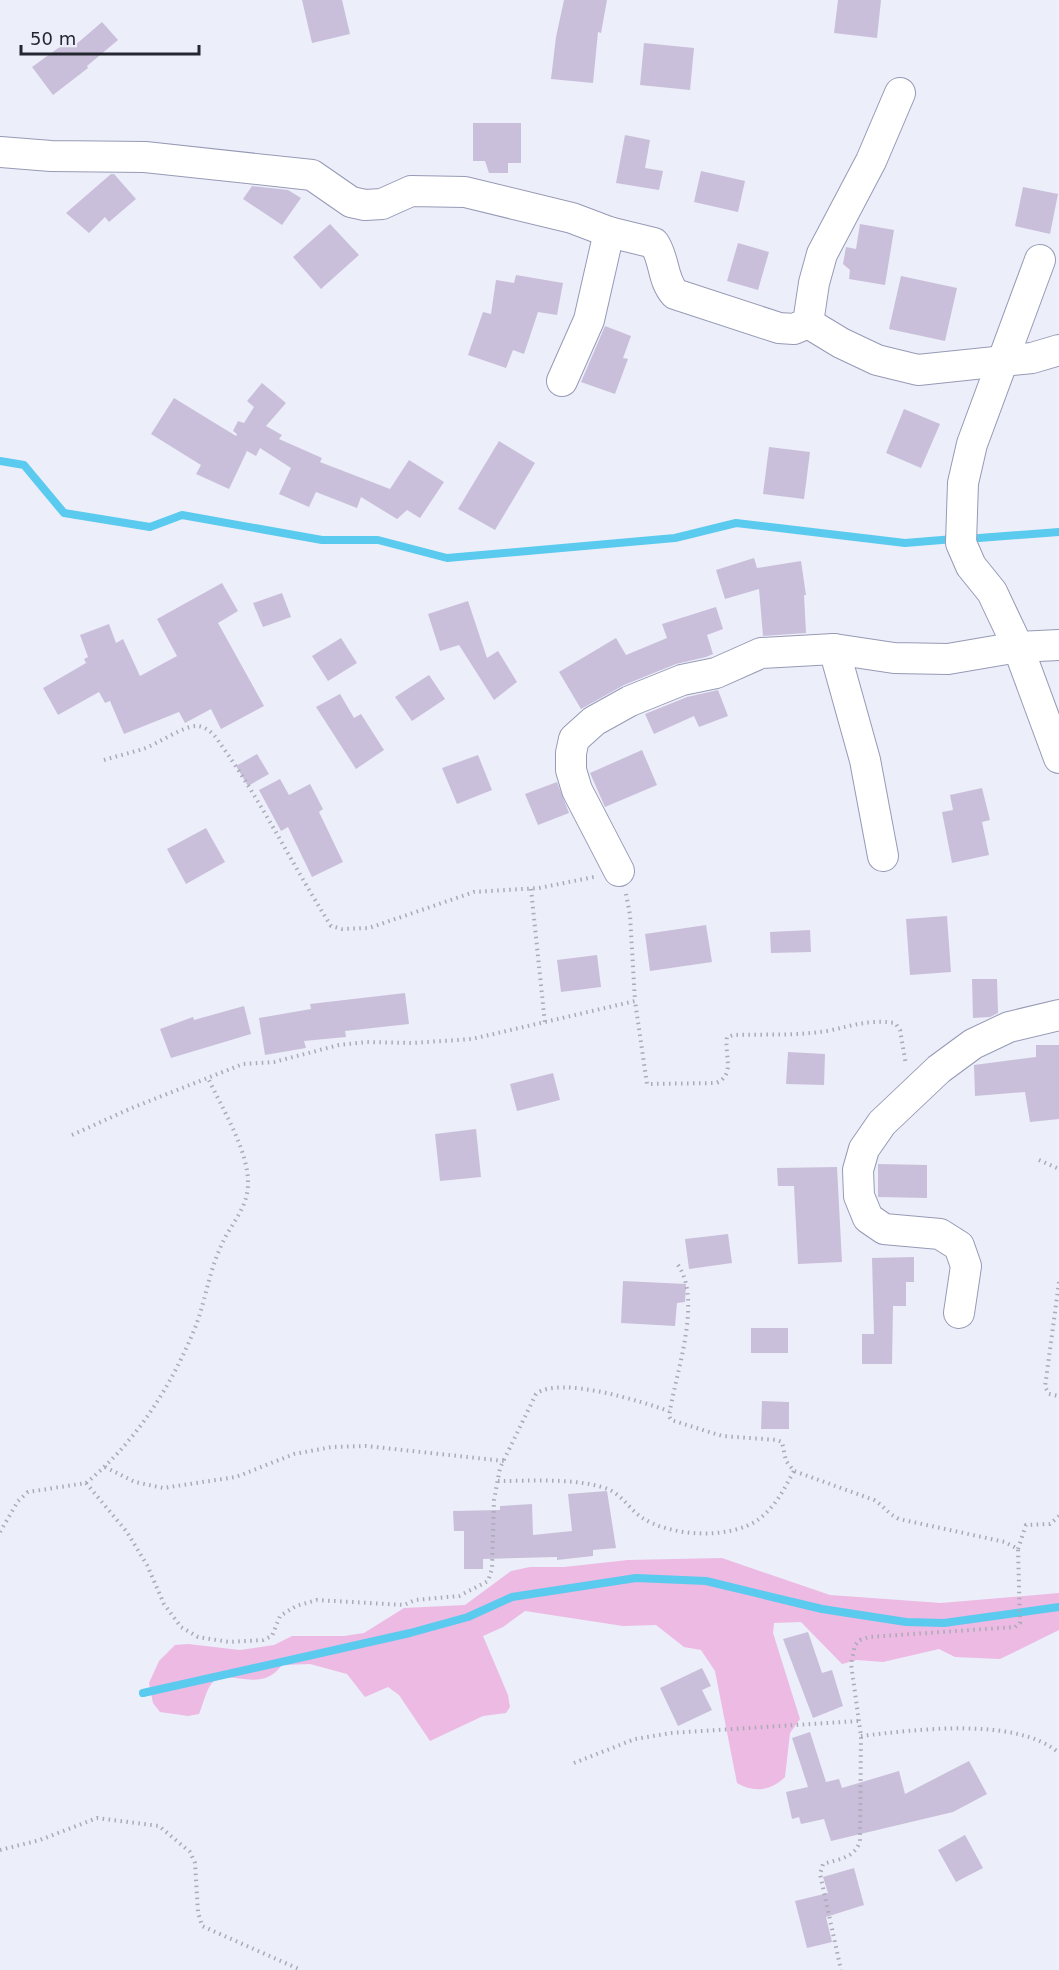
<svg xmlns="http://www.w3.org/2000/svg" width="1059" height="1970" font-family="'DejaVu Sans',sans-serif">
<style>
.green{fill:#ecbae3}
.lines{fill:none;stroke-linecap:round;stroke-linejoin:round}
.stream{stroke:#5acaee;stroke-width:8}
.building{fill:#cabfda}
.minor-casing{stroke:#969ab5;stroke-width:32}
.path{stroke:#a9abb7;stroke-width:4;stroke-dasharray:1.5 4.5;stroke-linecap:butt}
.minor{stroke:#fff;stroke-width:30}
</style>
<rect width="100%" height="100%" fill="#eceefa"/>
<!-- green -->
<path class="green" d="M722 1558 830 1595 941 1603 1059 1593V1630L1000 1659 955 1657 939 1649 883 1662 857 1660 842 1664 801 1622 774 1623 773 1633 800 1719 790 1733 785 1777C771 1791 754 1793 737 1783L715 1671 701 1650 684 1647 656 1625 623 1626 525 1611 503 1627 483 1636 508 1695 510 1707 506 1713 483 1716 430 1741 399 1695 388 1687 365 1697 347 1674 310 1664 282 1665C259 1696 228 1666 212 1683 206 1690 203 1705 199 1714L188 1716 160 1712 153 1703 149 1683 159 1661 175 1645 188 1644 240 1650 274 1645 292 1636H344L364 1633 404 1608 465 1605 511 1571 530 1567H564L628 1560Z"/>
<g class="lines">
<!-- stream -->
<g class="stream">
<polyline points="0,461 24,465 64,513 150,527 182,515 322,540 378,540 447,558 675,538 736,523 905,543 954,539"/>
<polyline points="966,539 1059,532"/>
<polyline points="143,1693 410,1633 468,1617 512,1597 636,1578 706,1581 822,1609 906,1622 944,1623 1059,1607"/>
</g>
</g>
<!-- building -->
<g class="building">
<polygon points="302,0 342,0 350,34 312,43"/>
<polygon points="564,0 607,0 601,33 598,32 593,83 551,79 556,37"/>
<polygon points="838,0 881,0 877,38 834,33"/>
<polygon points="102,22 118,40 87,66 88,68 53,95 32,67 68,41 73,47"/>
<polygon points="644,43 694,48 690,90 640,85"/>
<polygon points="473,123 521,123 521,163 508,163 508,173 489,173 485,161 473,161"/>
<polygon points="625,135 650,140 645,168 663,171 659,190 616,183"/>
<polygon points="701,171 745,181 738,212 694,202"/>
<polygon points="111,174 114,174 136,199 109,222 105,217 89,233 66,213"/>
<polygon points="252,186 288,190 301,198 282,225 243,199"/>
<polygon points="1023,187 1058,194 1050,234 1015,226"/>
<polygon points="330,224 359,255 321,289 293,257"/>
<polygon points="860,224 894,230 885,285 849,279 850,270 843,264 846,247 856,249"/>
<polygon points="738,243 769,252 758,290 727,281"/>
<polygon points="516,275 563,283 557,315 538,312 524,354 513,350 506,368 468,355 483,312 491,314 496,280 514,283"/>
<polygon points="901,276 957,288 945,341 889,329"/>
<polygon points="605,326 631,336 623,358 628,359 615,394 581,382"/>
<polygon points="262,383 286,403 266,426 282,435 279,439 322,458 320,462 390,489 409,460 444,482 420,518 407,510 397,519 361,497 357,508 316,492 309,507 279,494 291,468 260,448 256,456 247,451 229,489 196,474 201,465 151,434 174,398 236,436 237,434 233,431 238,421 244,423 254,407 247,401"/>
<polygon points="904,409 940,424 921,468 886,453"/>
<polygon points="499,441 535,463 495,530 458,509"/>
<polygon points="769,447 810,452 804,499 763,494"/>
<polygon points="754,558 757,568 801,561 806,595 804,595 806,633 763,636 759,589 725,599 716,570"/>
<polygon points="222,583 238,611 218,623 264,706 221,729 211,709 185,723 179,712 124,734 110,701 105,703 99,692 58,715 43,688 86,663 84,659 88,657 80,635 109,624 116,643 123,639 140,676 177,656 157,619"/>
<polygon points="282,593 291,617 263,627 253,603"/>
<polygon points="468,601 487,658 498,651 517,682 494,700 459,645 440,651 428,614"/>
<polygon points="716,607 723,629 707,635 713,654 706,657 676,664 624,685 581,709 559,672 616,638 626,655 667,638 662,624"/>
<polygon points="341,638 357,663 328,681 312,656"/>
<polygon points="429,675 445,699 412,721 395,697"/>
<polygon points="718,690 728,716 699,727 694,716 654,734 645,714 687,697"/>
<polygon points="340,694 354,718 361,714 384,750 356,769 316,707"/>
<polygon points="642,750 657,785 605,807 590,773"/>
<polygon points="257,754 269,774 248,786 236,766"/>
<polygon points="478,755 492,790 457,804 442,768"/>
<polygon points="280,779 289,795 310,784 323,809 319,812 343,862 312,877 288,827 281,831 259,790"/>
<polygon points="557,782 569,813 538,825 525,794"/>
<polygon points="982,788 990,820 982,822 989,855 952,863 942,812 953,810 950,795"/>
<polygon points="206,828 225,862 186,884 167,849"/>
<polygon points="947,916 951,972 910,975 906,919"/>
<polygon points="706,925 712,962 650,971 645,934"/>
<polygon points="810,930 811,952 771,953 770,932"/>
<polygon points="597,955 601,987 561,992 557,960"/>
<polygon points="972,979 997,979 998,1013 990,1017 973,1018"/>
<polygon points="405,993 409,1024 345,1031 346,1037 304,1041 306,1048 265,1055 259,1018 311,1009 310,1004"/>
<polygon points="244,1006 251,1034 171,1058 160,1029 193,1017 194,1020"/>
<polygon points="1036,1045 1059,1045 1059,1119 1030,1122 1025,1092 975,1096 974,1065 1036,1057"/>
<polygon points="788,1052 825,1054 824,1085 786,1084"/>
<polygon points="553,1073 560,1100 517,1111 510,1084"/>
<polygon points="476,1129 481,1177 440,1181 435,1134"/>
<polygon points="878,1164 927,1165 927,1198 878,1197"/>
<polygon points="837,1167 842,1262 798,1264 794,1186 778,1186 777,1168"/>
<polygon points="728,1234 732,1263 689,1269 685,1239"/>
<polygon points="914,1257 914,1282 906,1282 906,1306 893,1306 892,1364 862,1364 862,1334 874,1334 872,1258"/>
<polygon points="623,1281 686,1284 685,1302 677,1303 675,1326 621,1323"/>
<rect x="751" y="1328" width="37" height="25"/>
<polygon points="762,1401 789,1402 789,1429 761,1429"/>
<polygon points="607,1491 616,1548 593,1550 593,1556 557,1560 557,1557 483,1559 483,1569 464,1569 464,1531 454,1531 453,1511 500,1510 500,1506 532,1504 533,1535 572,1531 568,1494"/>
<polygon points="808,1632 822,1673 832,1670 843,1706 813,1718 783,1639"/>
<polygon points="702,1668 711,1686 702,1690 712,1710 678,1726 660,1688"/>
<polygon points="810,1732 826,1782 839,1779 842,1788 899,1771 905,1794 969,1761 987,1794 953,1812 831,1841 824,1819 801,1824 799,1817 792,1819 786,1792 808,1787 792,1738"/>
<polygon points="965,1835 983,1868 956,1882 938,1850"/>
<polygon points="854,1868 864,1905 826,1917 832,1942 807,1948 795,1901 828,1893 823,1877"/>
</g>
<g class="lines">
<!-- minor casing -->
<g class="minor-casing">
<g id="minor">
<path d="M0 152 51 156 145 157 312 175 351 202 365 205 382 204 411 191 465 192 572 218 609 232 654 243C665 259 662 280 675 294L779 328 794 329 808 323 841 343 877 360 918 370 1032 358 1059 350"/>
<polyline points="1040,260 972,444 963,483 961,543 971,566 992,592 1018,647 1059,758"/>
<polyline points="808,323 814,283 822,254 871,161 900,93"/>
<polyline points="562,381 589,320 609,232"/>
<polyline points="834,649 865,760 883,856"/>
<polyline points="619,871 577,790 571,770 571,753 574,739 594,721 630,701 682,680 716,673 761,653 834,649 894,658 948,659 1018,647 1059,645"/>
<polyline points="959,1313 966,1266 959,1246 940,1234 884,1229 868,1218 859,1196 858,1170 864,1149 882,1123 939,1069 973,1044 1009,1027 1059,1015"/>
</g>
</g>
<!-- path -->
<g class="path">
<path d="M104 760C117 756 130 753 143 749 158 744 184 725 198 726 207 727 215 735 219 742 261 800 293 866 331 926L342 929 369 928 474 892 539 888 594 877"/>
<polyline points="531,889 545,1024"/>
<polyline points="626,894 630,915 635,1001"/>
<path d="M72 1135 134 1107 243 1064 274 1062 339 1045 367 1042 412 1043 472 1039 635 1001 647 1084 716 1083C736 1075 724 1055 727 1037L733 1035C764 1034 796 1036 827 1031 852 1026 868 1019 895 1023L900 1030 906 1065"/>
<polyline points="1039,1160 1059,1169"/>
<path d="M678 1265C703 1301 675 1375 669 1416L671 1420 722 1436 777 1440 782 1442 786 1461 794 1471 874 1500C884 1506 888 1514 899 1519L1005 1542 1018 1549 1020 1623 1015 1627 869 1637 860 1640 855 1645 851 1664 861 1736 860 1841C855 1858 839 1859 823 1864L820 1874 841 1970"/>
<polyline points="1059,1282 1045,1387 1049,1394 1059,1396"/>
<polyline points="105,1467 135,1482 163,1488 236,1477 294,1454 332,1447 366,1446 504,1461"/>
<path d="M498 1481C531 1481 570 1478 602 1487 621 1492 627 1507 641 1517 670 1537 731 1540 759 1519 776 1506 784 1489 794 1471"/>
<path d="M86 1483C135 1443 171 1387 195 1328 205 1302 209 1272 221 1246 230 1225 248 1208 248 1184 249 1152 222 1108 208 1078"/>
<path d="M0 1532 18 1501 28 1492 86 1483 127 1532 147 1565 164 1604 181 1627 198 1637 229 1642 263 1640 272 1636 280 1616 296 1606 317 1600 404 1605 415 1600 459 1596 488 1581 492 1569 494 1500 500 1468 536 1394C560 1375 642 1402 669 1411"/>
<polyline points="1018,1549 1026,1525 1050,1524 1059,1516"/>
<path d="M861 1736C914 1730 1016 1716 1059 1753"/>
<polyline points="574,1763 635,1739 671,1733 858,1721"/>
<polyline points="0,1850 40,1840 97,1818 159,1826 190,1852 195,1863 198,1912 202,1926 301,1970"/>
</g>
<!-- minor -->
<use href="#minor" class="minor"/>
</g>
<!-- scale -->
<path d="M21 45v9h178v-9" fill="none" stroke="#242630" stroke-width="3"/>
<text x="30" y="45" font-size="18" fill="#242630" stroke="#eceefa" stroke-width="4.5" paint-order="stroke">50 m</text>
</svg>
